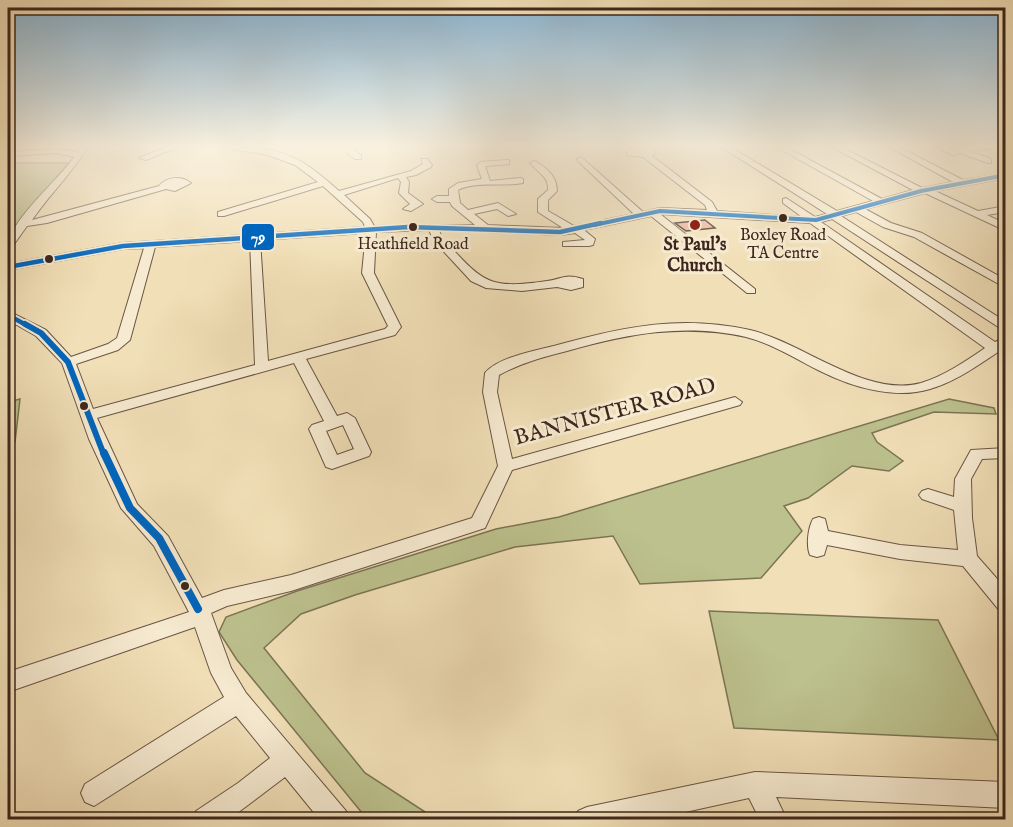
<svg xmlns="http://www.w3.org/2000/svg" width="1013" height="827" font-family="'IM FELL English',serif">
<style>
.green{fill:#bcc18d;stroke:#7c7455;stroke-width:1.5}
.building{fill:#eab19a;stroke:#3d271d;stroke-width:1.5}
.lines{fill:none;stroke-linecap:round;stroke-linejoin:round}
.minor-casing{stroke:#6a5544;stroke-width:2}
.minor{fill:#f6ead0;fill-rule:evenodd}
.bus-1-far3-casing{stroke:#f6ead0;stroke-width:7}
.bus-1-far2-casing{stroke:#f6ead0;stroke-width:8}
.bus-1-far1-casing{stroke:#f6ead0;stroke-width:10}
.bus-1-casing{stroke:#f6ead0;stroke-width:12}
.bus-1-far3{stroke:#0065bd;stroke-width:4}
.bus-1-far2{stroke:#0065bd;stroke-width:4.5}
.bus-1-far1{stroke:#0065bd;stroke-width:6}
.bus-1{stroke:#0065bd;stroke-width:8}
.bus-dot{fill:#3d271d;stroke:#f6ead0;stroke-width:2}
.poi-dot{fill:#8f2418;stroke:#f6ead0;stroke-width:2}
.labels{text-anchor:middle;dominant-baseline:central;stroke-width:6;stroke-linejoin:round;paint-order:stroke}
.far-bus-label{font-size:16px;fill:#3d271d;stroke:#f6ead0}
.far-poi-label{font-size:18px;font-weight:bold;fill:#3d271d;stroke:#f6ead0}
.street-label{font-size:22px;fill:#3d271d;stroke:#f6ead0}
.line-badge{stroke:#f6ead0;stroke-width:2}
.badge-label{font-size:16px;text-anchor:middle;font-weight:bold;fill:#fff}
</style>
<rect width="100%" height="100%" fill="#f1dfb7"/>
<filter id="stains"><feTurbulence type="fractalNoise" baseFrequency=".00333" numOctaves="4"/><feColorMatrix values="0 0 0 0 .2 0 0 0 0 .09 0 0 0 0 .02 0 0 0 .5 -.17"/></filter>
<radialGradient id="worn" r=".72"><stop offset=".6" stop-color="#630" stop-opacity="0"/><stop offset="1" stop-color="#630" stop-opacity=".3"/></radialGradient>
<!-- green -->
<g class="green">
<polygon points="8,163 69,163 8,239"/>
<polygon points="20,399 15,442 8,444 8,402"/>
<polygon points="949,399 994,408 996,414 934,412 872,433 877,442 903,461 889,471 852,466 808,498 784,506 802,531 761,578 640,584 613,536 515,547 355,595 301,614 264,648 365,773 436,819 367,819 237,660 219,632 226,617 297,591 496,529 559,517"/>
<polygon points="709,611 938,620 999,740 734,728"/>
</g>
<!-- building -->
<polygon class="building" points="705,220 715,228 686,231 675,223"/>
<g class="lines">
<!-- minor casing -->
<g class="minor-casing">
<g id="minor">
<path d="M81 145H89C73 172 50 194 32 220L159 186C167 176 182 176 191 183L175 191 166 189 47 223 27 226 12 247 8 248C8 221 59 180 74 157L56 153 8 156V152L56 149 77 152Z"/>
<polygon points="172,145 182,145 146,160 139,158"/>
<path d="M211 145C239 143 278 148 302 162 315 170 328 181 339 191L411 171 423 164 421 159H427L432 165 431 167 416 175 406 177 409 182 408 193 423 204 411 211 403 209 410 204 399 193 401 182 398 178 344 195 370 219 374 226 475 225 452 206 450 202H437L432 199 437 196H449V189L458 183 482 179 477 166 480 162 506 160H509V164L485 166 490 181 520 178 523 179V183C502 187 476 181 458 190L460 203 468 210 498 203 516 214 508 216 497 209 474 214 488 225 563 228 538 212V199L548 190C549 176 538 173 530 163L534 161C546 167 557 176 557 191L548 200V211L574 226 634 214 578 161 577 159 581 157 643 212 660 208 707 210 705 205 643 157 627 155V151C636 144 645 145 654 151V155H651L712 202 717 211 802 217 783 203V199L786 198 815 217 827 214 718 145H727L837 211 873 201 773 145H782L882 199 913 190 828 145H837L922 188 953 182 886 145H895L963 180 1006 173V178L935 191 978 211 1006 206V212L987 215 1006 224V231L925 193 865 209 891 223 922 233 1006 280V288L914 237 883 227 856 212 841 216 1006 322V332L832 219 821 222 995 342 1006 337V347C982 362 958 381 930 389 895 400 852 387 820 371 796 359 773 344 746 337 683 323 628 334 567 351 543 357 521 363 499 375L497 392 512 459 735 397 742 402 740 405 512 470 485 528 291 591 227 606 211 613 231 668 246 693 346 811 350 820H320L285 777 228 820H192L196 811 238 783 270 758 236 716 94 806 85 802 81 793 85 784 224 697 211 673 195 627 8 692V672L189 612 154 546 121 508 89 439 62 363 36 336 8 320V311L46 330 71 357 108 344 117 338 144 248 123 249 8 270V264L123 243 365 227 363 222 323 186 224 216H218V212L318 182 295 165 268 155ZM660 214 810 223 985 348C966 361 944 376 921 383 866 398 802 342 750 330 682 315 626 326 561 344 540 350 499 356 485 373L483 392 498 466 472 518 291 575 224 590 202 598 168 536 137 504 97 418 294 363 324 421 312 425 309 429 326 467 332 469 369 456 371 452 355 418 347 413 337 416 306 359 395 335 401 327 374 273 376 232 429 230 434 241 471 281 486 288 522 291 557 287 571 290 583 287V279C565 273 563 279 547 281 485 290 483 281 442 238L439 230 560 235 575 233 585 240 563 242V246H589L593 245 595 239 584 230 651 216 747 293H755V289ZM366 233 362 273 388 326 385 329 268 361 260 240ZM250 241 255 365 93 409 76 364 118 350 130 340 155 247ZM343 425 354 449 337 455 326 431Z"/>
<polygon points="348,145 356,145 354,150 361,155 361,159 355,159 347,153"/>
<path d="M932 145C940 145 944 147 951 148 961 150 992 145 1006 145V147L969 151 991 159V163H988L960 153 953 155Z"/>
<path d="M1006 448V458L982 459 971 479 972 518 977 556 1006 589V612L999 610 963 566 900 559 827 545 824 555 817 557 810 555C806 546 808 528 813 519L819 517 825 519 828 531 900 545 958 550 954 510 922 499 919 495 922 491 928 489 954 497 955 479 971 450Z"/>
<polygon points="755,772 1006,782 1006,808 776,797 787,820 760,820 749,798 649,820 574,820 578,811 587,807"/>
</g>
</g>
<!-- minor -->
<use href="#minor" class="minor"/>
<!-- bus-1-far3 casing -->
<g class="bus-1-far3-casing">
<polyline id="bus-1-far3" points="594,225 660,211 816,220 921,191 1006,175"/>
</g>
<!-- bus-1-far2 casing -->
<g class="bus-1-far2-casing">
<g id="bus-1-far2">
<polyline points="8,267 123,246 408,227 560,232 601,223"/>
<polyline points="8,315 28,326"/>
</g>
</g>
<!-- bus-1-far1 casing -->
<g class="bus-1-far1-casing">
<polyline id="bus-1-far1" points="25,324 41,333 68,362 104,455"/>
</g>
<!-- bus-1 casing -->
<g class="bus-1-casing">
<polyline id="bus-1" points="104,453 130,508 159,538 198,609"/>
</g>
<!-- bus-1-far3 -->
<use href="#bus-1-far3" class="bus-1-far3"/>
<!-- bus-1-far2 -->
<use href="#bus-1-far2" class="bus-1-far2"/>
<!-- bus-1-far1 -->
<use href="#bus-1-far1" class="bus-1-far1"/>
<!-- bus-1 -->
<use href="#bus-1" class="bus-1"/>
</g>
<!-- sky -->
<linearGradient id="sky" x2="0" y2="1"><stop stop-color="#8ab6d5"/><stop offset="0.56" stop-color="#f9f1df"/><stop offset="1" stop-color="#f9f1df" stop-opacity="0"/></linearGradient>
<rect width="1013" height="261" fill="url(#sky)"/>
<!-- markers -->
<g class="bus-dot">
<circle cx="783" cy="218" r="5"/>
<circle cx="413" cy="227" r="5"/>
<circle cx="49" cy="259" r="5"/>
<circle cx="84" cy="406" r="5"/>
<circle cx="185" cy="586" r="5"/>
</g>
<circle class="poi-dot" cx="695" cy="225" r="6"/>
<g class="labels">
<!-- far-bus labels -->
<g class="far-bus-label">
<text x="783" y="236">Boxley Road<tspan x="783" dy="18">TA Centre</tspan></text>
<text x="413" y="245">Heathfield Road</text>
</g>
<!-- far-poi labels -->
<g class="far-poi-label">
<text x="695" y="245">St Paul's<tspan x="695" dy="21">Church</tspan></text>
</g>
<!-- street labels -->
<g class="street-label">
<text transform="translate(615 412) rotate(-15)">BANNISTER ROAD</text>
</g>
</g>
<rect class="line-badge" x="241" y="223" width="34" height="28" rx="6" fill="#0065bd"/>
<g class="badge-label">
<text x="258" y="243">79</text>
</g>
<!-- margin -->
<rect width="1013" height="827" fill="none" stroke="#f1dfb7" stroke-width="30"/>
<rect x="9" y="9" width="995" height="809" fill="none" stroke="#3d271d" stroke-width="3"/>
<rect x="15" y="15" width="983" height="797" fill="none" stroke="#3d271d" stroke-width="1.5"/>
<rect width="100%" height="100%" filter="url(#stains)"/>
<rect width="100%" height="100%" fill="url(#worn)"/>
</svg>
